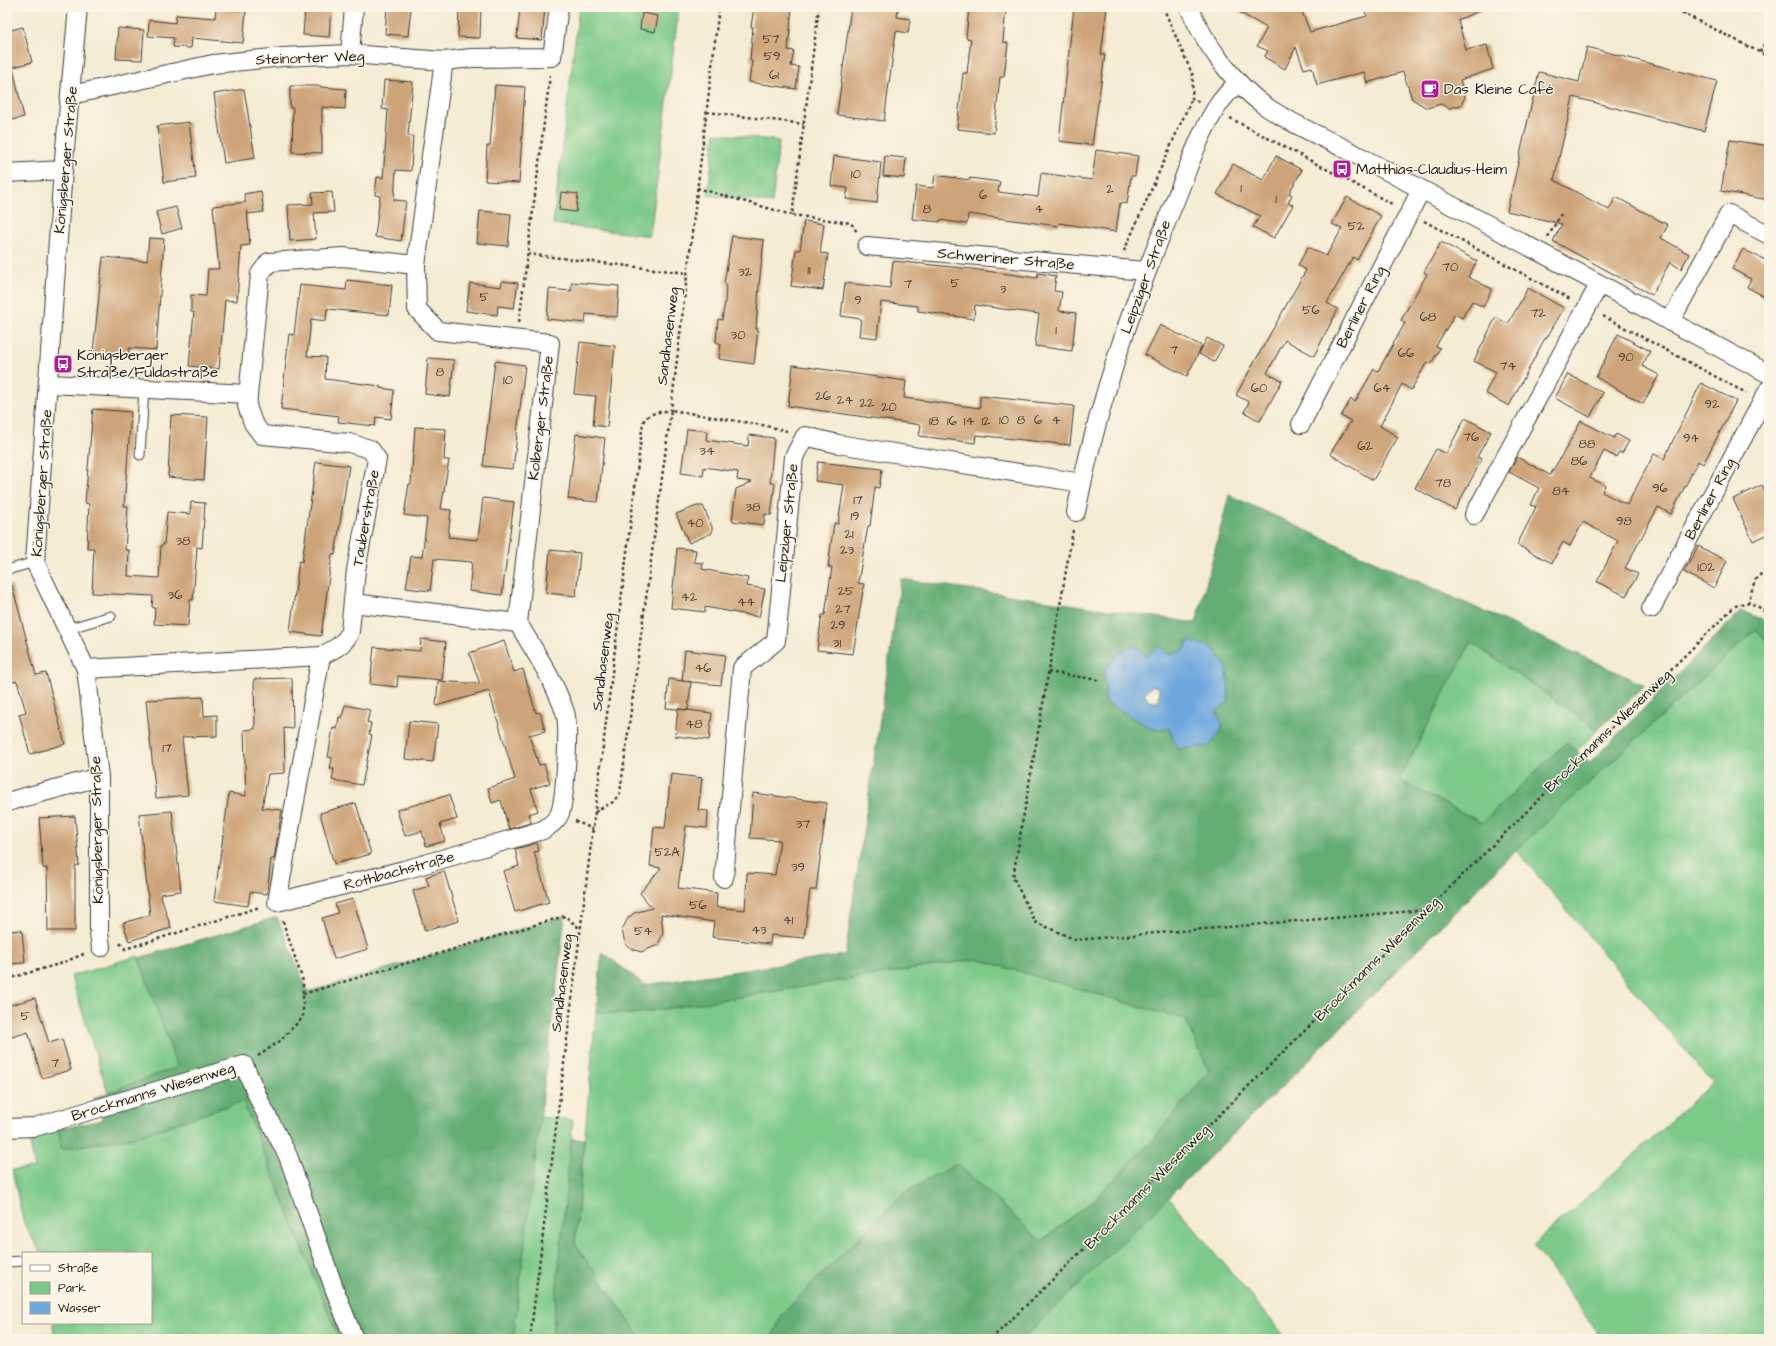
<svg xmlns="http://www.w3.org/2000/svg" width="1776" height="1346" font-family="'Architects Daughter',sans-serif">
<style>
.green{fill:#7bc989;stroke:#4c7252}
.forest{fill:#64ad75;stroke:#406448;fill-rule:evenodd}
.water{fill:#6ea7dd;stroke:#45627c;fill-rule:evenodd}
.building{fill:#cda479}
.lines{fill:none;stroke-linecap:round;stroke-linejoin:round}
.service-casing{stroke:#3c3b37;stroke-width:11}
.minor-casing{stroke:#3c3b37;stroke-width:20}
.path{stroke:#3c3b37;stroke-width:2.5;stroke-dasharray:3 3;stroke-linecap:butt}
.service{stroke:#fff;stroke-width:9}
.minor{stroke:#fff;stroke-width:18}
.labels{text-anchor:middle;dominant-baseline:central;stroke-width:3;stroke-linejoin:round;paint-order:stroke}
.number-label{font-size:13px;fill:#483e33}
.street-label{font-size:15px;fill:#1c1c1c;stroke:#fcf5e5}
.poi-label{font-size:15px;fill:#1c1c1c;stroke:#fcf5e5;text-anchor:start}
</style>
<rect width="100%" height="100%" fill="#fcf5e5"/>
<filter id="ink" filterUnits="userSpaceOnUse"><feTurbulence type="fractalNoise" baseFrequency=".025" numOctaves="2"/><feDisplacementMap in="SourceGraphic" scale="8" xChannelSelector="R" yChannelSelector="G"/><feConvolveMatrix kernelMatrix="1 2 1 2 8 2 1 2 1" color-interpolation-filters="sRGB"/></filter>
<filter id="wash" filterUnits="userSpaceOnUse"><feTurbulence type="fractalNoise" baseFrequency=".012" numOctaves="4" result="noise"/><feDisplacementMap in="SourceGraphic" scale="16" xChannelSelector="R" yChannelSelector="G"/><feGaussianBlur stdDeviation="0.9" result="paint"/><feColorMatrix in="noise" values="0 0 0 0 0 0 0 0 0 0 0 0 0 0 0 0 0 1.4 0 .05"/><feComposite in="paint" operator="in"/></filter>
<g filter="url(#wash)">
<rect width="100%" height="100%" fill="#f4ebd3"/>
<!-- green -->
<g class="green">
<polygon points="579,7 679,7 650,236 553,224"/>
<polygon points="715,133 779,141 772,203 708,195"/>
<polygon points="1756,629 1769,645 1769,1339 1603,1339 1533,1246 1713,1083 1516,850"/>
<polygon points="1471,642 1598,730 1577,751 1566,743 1482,823 1399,780"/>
<polygon points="138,956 178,1067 108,1093 71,976"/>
<polygon points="977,959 1186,1020 1209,1071 1153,1140 1095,1199 1041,1241 957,1164 904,1193 782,1314 772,1339 642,1339 575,1244 596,1012 632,1014"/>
<polygon points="243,1101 339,1339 54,1339 53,1323 151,1323 151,1253 41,1253 24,1224 12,1170 35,1168 28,1134 59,1129 61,1149 135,1137"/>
<polygon points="540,1117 573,1120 552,1339 513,1339"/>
<polygon points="1168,1197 1287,1339 1023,1339"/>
</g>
<!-- forest -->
<g class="forest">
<path d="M1229 495 1645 685 1598 730 1471 642 1399 780 1482 823 1566 743 1590 762 1741 611 1762 619 1769 627V645L1756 629 1516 850 1297 1072 1023 1339H772L782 1314 904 1193 957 1164 1041 1241 1095 1199 1153 1140 1209 1071 1186 1020 977 959 632 1014 596 1012 602 952 645 985 845 955 901 579 1196 623ZM1188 641 1216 711 1152 729 1106 702 1104 670 1121 651 1134 645 1147 656 1184 651Z"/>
<polygon points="565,916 513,1339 339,1339 243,1101 135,1137 60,1149 59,1129 103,1120 94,1098 177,1067 139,958 277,917 308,992"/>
<polygon points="571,1139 584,1139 575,1244 642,1339 552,1339"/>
</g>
<!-- water -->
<path class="water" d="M1188 641 1212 647 1227 667 1229 702 1216 711 1223 726 1210 746 1178 749 1169 728 1152 729 1106 702 1104 670 1121 651 1134 645 1147 656 1160 645 1167 654 1184 651ZM1152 686 1159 687V702L1149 701 1144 694Z"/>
<g id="blocks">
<!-- building -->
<g class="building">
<polygon points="305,7 331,7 329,37 303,35"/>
<polygon points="387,7 411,7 408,36 385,34"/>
<polygon points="459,7 481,7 480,38 458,37"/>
<polygon points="520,7 545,7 542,40 517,38"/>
<polygon points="754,7 792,7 788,50 794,51 791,66 799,67 796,89 749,82 752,61 750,60 753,27 751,27"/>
<polygon points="851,7 898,7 897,17 910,19 908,33 896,31 884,121 837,115"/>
<polygon points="969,7 1006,7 1003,42 1008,43 1004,77 1000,77 994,133 957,129 963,73 967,73 971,39 966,38"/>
<polygon points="1074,7 1107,7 1101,55 1105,55 1092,145 1059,141"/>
<polygon points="1230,7 1300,7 1310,32 1367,16 1365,12 1372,10 1371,7 1488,7 1458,20 1466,50 1487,45 1493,69 1460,80 1465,97 1461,105 1449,108 1441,104 1427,108 1412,99 1403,72 1367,83 1364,72 1317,85 1312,67 1304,69 1296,47 1285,69 1264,57 1268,51 1257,46 1267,28"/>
<polygon points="216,9 246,11 243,43 192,38 191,48 173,47 174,38 148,36 149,20 175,23 176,15 215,18"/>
<polygon points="642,13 658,16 655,32 640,29"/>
<polygon points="23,27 32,62 7,69 7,31"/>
<polygon points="118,28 144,30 142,60 116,59"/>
<polygon points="1587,47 1717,81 1704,131 1573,97 1554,180 1609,210 1616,197 1668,225 1661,238 1689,254 1681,269 1670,262 1652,295 1553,241 1562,224 1507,211 1539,72 1579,82"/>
<polygon points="13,69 24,117 7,121 7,70"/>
<polygon points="384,80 413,82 408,136 413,136 411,171 396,170 394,200 406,201 401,241 375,237 380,196 375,195 377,177 383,178 388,110 382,109"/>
<polygon points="495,85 525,87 519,183 485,181 487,146 490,146"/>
<polygon points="290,86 321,86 321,87 346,89 345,109 322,107 322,153 292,152 293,108 290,108"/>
<polygon points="244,89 255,158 224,163 214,94"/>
<polygon points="189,122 196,178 164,182 157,126"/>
<polygon points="1730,140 1769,146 1769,200 1721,191"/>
<polygon points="1096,150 1138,156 1135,176 1131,176 1127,204 1120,203 1116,232 1059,223 1058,226 968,214 967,224 940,220 940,222 912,219 916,186 933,188 935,175 970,180 970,178 1000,182 998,192 1038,197 1041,173 1092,180"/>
<polygon points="834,156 881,162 877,203 846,199 848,188 831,186"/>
<polygon points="885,156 906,158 904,178 883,176"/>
<polygon points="1276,156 1302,170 1289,193 1292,195 1288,203 1293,205 1274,238 1253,227 1260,216 1217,194 1233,164 1263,180"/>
<polygon points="261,191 264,212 247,214 247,210 250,245 241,246 237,301 225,300 219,369 189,366 194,312 191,312 191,295 206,296 208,269 219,269 213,206 246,202 244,194"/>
<polygon points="332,192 334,212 314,213 316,239 290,241 288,205 313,204 312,193"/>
<polygon points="561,192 578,194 576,212 559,210"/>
<polygon points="1347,197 1381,216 1357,260 1353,257 1327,303 1338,309 1314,356 1285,340 1267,373 1282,381 1260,421 1244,412 1249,402 1236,395 1306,270 1298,265 1308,247 1326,256 1342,229 1332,224"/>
<polygon points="176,207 182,228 162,234 156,212"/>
<polygon points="480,211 511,214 508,246 477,243"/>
<polygon points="804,221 824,224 820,253 828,254 823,290 791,286 796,250 800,250"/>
<polygon points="732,236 764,240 759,285 756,329 758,329 754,364 719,359 721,344 716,342 718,319 722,320 725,302 726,284 724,283"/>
<polygon points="149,238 164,239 156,350 129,348 129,356 93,353 103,257 147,261"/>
<polygon points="1441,242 1477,261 1468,277 1492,289 1483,307 1472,301 1462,318 1455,314 1436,346 1440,348 1431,364 1427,362 1411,390 1402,384 1380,426 1398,437 1373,480 1330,454 1351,421 1341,416 1351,399 1355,402 1374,369 1378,371 1405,323 1401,320 1427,274 1424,272"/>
<polygon points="1743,249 1769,262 1769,299 1747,287 1751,279 1732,269"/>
<polygon points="893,261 972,269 1037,278 1038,273 1056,276 1054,291 1062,292 1059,311 1076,313 1072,351 1035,346 1039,314 975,305 974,319 918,311 918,306 881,302 877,338 859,336 861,319 841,316 845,283 890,288"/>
<polygon points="347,280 392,285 389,315 327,309 326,321 311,319 307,356 326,357 325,379 380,386 380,388 394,390 391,419 376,417 375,426 338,422 339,416 281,409 289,334 294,335 300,285 346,290"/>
<polygon points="502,281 518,283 514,308 498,306 497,315 466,311 470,283 501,287"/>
<polygon points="572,282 619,286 617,317 586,314 585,323 547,319 549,289 571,291"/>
<polygon points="1528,288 1564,308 1546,339 1545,338 1509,406 1485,393 1496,372 1474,361 1496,317 1508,324"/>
<polygon points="1160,325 1202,346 1187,376 1145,355"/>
<polygon points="1618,334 1650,351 1642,366 1659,375 1643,404 1596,377"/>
<polygon points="1207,338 1223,346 1214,362 1199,354"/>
<polygon points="580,342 615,346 607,427 593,425 596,396 574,394"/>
<polygon points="428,358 454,360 450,397 425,394"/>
<polygon points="495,361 525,365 513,469 483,466"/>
<polygon points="793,365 906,381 904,398 980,408 980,396 1074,406 1070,445 976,435 975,443 919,436 921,425 788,406"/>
<polygon points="1568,374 1603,393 1590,417 1555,398"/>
<polygon points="1701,383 1736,401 1703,464 1698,461 1671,514 1658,507 1625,568 1638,574 1626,596 1597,582 1618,541 1583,522 1570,546 1563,542 1552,563 1517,545 1536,507 1531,505 1539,488 1509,472 1517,457 1550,475 1568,445 1581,421 1614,438 1616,434 1629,441 1622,453 1619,452 1616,457 1604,451 1590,478 1605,485 1602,492 1627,505 1654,454 1664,459"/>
<polygon points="93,409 131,412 124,506 128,506 125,550 129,550 128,576 159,578 161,545 164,545 167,512 190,514 191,502 205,503 202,548 197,547 193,600 190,600 188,626 154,624 155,608 152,607 153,596 92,593 94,548 87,548 89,504 85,503"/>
<polygon points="171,415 208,417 204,480 168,477"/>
<polygon points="1465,418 1491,432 1477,457 1482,459 1455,510 1415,488 1436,449 1446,454"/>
<polygon points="415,427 446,429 444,460 449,460 441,509 451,510 448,537 478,540 483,498 514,502 502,595 469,591 472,562 434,559 430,591 406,588 411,556 422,557 427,518 404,515 409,484 411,484"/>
<polygon points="687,429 707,431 706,440 748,446 749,435 774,438 770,483 775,483 771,515 765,514 764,525 732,521 736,489 752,482 737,480 738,472 704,467 703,476 681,473"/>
<polygon points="576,434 605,438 598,502 568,499"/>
<polygon points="316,462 349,466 335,555 332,554 321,636 290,632 299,561 302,562"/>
<polygon points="818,462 882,469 879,488 875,487 870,526 868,526 858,583 864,584 853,654 817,650 822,615 825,615 832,567 828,567 834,523 838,524 844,485 815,481"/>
<polygon points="1762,485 1769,499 1769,534 1753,541 1733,499"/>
<polygon points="697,506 703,506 712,527 712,533 689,543 676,514"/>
<polygon points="1698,546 1727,561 1714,588 1684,572"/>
<polygon points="677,548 696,550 694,562 703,563 702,569 748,578 746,586 765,589 759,617 705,607 705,612 671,608"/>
<polygon points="550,550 580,553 576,596 546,593"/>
<polygon points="7,585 12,585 36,675 46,673 65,744 30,754 19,714 26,712 17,681 11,682 7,666"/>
<polygon points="421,639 446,642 442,680 398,676 397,687 370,684 374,647 420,651"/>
<polygon points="504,641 514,672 523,669 536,713 540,712 545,731 529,735 539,765 544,764 550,783 531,789 538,811 529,814 531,823 509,829 501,800 492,803 488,788 515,779 489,691 436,706 438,681 480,684 469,653"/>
<polygon points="685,650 725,655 721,685 682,681"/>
<polygon points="292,678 293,729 284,728 285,773 268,774 262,808 282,810 274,859 271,859 267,894 250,892 248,906 214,901 229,793 246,796 244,730 255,729 254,679"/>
<polygon points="669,679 691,682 688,710 666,708"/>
<polygon points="203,697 204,716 217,715 217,736 182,737 188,795 156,798 146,700"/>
<polygon points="345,705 370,710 367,722 371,723 369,734 372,735 362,785 332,780 334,769 330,769 332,758 328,757 333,728 337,729 339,717 342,717"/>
<polygon points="678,709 712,713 709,740 675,736"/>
<polygon points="409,721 438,724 433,762 405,759"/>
<polygon points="671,774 702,778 698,810 708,811 707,828 686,826 678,888 717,893 716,907 745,910 747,873 775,875 780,840 750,838 753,793 827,803 816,890 810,890 804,938 771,935 770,944 712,937 714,922 661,914 663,933 658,945 641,952 630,948 625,943 622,930 628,918 634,913 652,908 640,893 661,868 650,866 654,827 665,828"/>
<polygon points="449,795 457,819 440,824 445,841 426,846 422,831 405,836 397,810"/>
<polygon points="356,803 371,854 334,864 320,813"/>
<polygon points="172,811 181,891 160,894 171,928 129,941 123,923 150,915 139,814"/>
<polygon points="75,816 79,865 75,866 75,931 48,931 47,868 43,868 39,818"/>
<polygon points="537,843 539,851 534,852 549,902 515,912 503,871 519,866 515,849"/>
<polygon points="444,871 459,921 425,931 413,891 429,886 426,877"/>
<polygon points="353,899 368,949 334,959 322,918 338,913 335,904"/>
<polygon points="22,930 25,963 7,964 7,931"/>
<polygon points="35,998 49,1043 62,1039 71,1070 42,1078 28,1032 12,1037 7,1019 7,1006"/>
</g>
</g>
</g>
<g filter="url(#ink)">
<use href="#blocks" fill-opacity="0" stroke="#3c3b37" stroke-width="1"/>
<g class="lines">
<!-- service casing -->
<g class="service-casing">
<g id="service">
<polyline points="140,455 144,389"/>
<polyline points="7,570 35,562"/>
<polyline points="67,629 111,616"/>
<polyline points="7,1262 23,1261"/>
</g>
</g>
<!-- minor casing -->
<g class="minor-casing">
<g id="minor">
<polyline points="78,7 63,170 35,562 86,669 99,777 99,933 101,947"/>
<path d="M1189 7C1204 43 1233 83 1265 106 1293 125 1325 138 1355 154L1769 374"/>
<polyline points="350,54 354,7"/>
<polyline points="71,95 213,64 282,57 350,54 444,61 472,58 552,57 559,7"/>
<polyline points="7,173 63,170"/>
<polyline points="867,246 1145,271"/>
<polyline points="1670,322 1729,214 1769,235"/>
<polyline points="49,384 248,394"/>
<polyline points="1301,424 1421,190"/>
<path d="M1076 512C1097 405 1133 301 1175 201 1187 171 1198 138 1215 110 1221 99 1230 91 1238 82"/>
<polyline points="1474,515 1599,285"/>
<polyline points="353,603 518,623 550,343 438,331 417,309 416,265 444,61"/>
<polyline points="1651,609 1769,389"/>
<path d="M321 656 277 902 404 870 543 830C549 826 557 821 560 813 565 799 570 726 565 712 554 680 535 652 518 623"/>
<path d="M86 669 321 656C333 650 346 644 350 631L356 570 377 459 370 449 349 443 262 435 253 423 247 406 260 274 269 262 343 257 416 265"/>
<polyline points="7,802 99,777"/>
<polyline points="724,878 742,668 776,641 794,457 805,436 838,444 1082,483"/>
<polyline points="7,1128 35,1127 244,1065 261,1104 288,1156 334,1288 354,1339"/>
</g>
</g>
<!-- path -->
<g class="path">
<polyline points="819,7 792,215 851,223 857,232"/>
<polyline points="1163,7 1193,76 1192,98 1199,102"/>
<polyline points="1671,7 1769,57"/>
<polyline points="1684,14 1688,7"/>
<polyline points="1760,52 1769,35"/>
<polyline points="707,112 804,124"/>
<polyline points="1230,118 1394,205"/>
<polyline points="697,188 792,215"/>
<polyline points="1424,221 1572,300"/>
<polyline points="1548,237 1561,214"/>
<polyline points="1124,251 1192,98"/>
<polyline points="527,254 687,273"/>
<polyline points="1603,316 1746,393"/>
<polyline points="519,322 550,75"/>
<polyline points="1073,530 1013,877 1035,922 1076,940 1426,910"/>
<polyline points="1748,603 1755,580 1769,566"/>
<polyline points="1048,672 1099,680"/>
<polyline points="595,812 613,802 620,793 671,410 767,426 787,431"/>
<polyline points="575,821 593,829"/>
<polyline points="120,943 125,949 260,907"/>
<polyline points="7,979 59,964 84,954"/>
<polyline points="303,994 565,916 579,928"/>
<polyline points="258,1056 280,1041 303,1017 303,981 282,919"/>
<path d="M530 1339 643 422C648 412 661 412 671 410L719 7"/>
<path d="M991 1339 1037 1295 1734 607C1748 599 1759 605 1769 616"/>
</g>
<!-- service -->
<use href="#service" class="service"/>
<!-- minor -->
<use href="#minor" class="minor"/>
</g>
</g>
<!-- icons -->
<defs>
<g id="cafe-square" transform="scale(1)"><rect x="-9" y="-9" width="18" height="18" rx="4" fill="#b5179e" stroke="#fcf5e5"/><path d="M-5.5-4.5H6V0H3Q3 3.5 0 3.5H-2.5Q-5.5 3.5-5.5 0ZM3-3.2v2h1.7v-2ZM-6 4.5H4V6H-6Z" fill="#fff"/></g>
<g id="bus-square" transform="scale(1)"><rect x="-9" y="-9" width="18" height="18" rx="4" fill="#b5179e" stroke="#fcf5e5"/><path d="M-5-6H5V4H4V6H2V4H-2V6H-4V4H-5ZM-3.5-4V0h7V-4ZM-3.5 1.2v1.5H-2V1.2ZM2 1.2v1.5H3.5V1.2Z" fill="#fff"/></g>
</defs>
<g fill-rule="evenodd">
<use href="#cafe-square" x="1430" y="89"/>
<use href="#bus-square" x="1342" y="169"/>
<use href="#bus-square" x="63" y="364"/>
</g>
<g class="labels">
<!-- number labels -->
<g class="number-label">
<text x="771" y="39">57</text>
<text x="772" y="56">59</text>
<text x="774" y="75">61</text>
<text x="856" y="174">10</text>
<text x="1241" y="188">1</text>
<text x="1110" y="189">2</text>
<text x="983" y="195">6</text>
<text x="1276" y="199">1</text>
<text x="927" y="209">8</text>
<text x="1039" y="209">4</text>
<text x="1356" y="226">52</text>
<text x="1450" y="267">70</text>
<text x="809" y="270">11</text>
<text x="745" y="272">32</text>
<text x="955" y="283">5</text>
<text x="908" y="284">7</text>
<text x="1003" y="289">3</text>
<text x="484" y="297">5</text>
<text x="858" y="300">9</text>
<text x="1311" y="310">56</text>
<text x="1538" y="313">72</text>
<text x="1428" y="317">68</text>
<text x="1056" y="330">1</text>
<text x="738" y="335">30</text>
<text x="1174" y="350">7</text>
<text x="1406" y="353">66</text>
<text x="1626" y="357">90</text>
<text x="1508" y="366">74</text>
<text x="440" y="372">8</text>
<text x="508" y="380">10</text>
<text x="1259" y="388">60</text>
<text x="1382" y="388">64</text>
<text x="823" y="396">26</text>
<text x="845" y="400">24</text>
<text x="867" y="403">22</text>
<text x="1712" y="404">92</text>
<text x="889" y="407">20</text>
<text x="1004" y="420">10</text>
<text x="1021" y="420">8</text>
<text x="1038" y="420">6</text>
<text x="1056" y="420">4</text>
<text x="934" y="421">18</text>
<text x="952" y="421">16</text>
<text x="969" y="421">14</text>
<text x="986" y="421">12</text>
<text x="1471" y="437">76</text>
<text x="1691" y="438">94</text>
<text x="1587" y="444">88</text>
<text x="1365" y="446">62</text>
<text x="707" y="451">34</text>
<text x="1579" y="461">86</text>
<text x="1443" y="483">78</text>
<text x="1660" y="488">96</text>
<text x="1561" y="491">84</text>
<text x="858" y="500">17</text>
<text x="753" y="507">38</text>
<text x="855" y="516">19</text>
<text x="1624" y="521">98</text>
<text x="695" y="523">40</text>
<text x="849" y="534">21</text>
<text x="183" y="541">38</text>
<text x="847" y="550">23</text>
<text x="1706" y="567">102</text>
<text x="846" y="591">25</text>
<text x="175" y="595">36</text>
<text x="689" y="597">42</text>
<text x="746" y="602">44</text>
<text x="843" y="609">27</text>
<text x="838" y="625">29</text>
<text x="837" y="643">31</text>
<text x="703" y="668">46</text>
<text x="694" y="724">48</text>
<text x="167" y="748">17</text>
<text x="803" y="824">37</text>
<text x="667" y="852">52A</text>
<text x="798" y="867">39</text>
<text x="698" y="905">56</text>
<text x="788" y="920">41</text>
<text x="759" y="930">43</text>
<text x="643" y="931">54</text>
<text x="25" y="1016">5</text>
<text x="55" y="1063">7</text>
</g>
<!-- street labels -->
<g class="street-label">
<text transform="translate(310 58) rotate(-2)">Steinorter Weg</text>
<text transform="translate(66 160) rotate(-85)">Königsberger Straße</text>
<text transform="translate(1006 259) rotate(5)">Schweriner Straße</text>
<text transform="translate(1146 277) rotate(-70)">Leipziger Straße</text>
<text transform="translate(1361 307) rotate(-63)">Berliner Ring</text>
<text transform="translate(668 336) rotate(-83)">Sandhasenweg</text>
<text transform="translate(541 418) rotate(-83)">Kolberger Straße</text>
<text transform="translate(42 483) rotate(-86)">Königsberger Straße</text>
<text transform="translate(1710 499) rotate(-62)">Berliner Ring</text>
<text transform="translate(366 518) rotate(-80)">Tauberstraße</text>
<text transform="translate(787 523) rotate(-84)">Leipziger Straße</text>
<text transform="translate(603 662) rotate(-83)">Sandhasenweg</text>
<text transform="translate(1608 731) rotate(-44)">Brockmanns Wiesenweg</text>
<text transform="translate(97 830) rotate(-91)">Königsberger Straße</text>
<text transform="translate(399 871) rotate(-15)">Rothbachstraße</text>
<text transform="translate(1377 959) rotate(-45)">Brockmanns Wiesenweg</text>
<text transform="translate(562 983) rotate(-83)">Sandhasenweg</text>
<text transform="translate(153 1092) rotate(-17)">Brockmanns Wiesenweg</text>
<text transform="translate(1147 1187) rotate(-45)">Brockmanns Wiesenweg</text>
</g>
<!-- poi labels -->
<g class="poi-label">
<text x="1444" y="89">Das Kleine Café</text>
<text x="1356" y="169">Matthias-Claudius-Heim</text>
<text x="77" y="355">Königsberger<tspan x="77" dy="17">Straße/Fuldastraße</tspan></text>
</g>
</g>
<!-- margin -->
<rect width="1776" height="1346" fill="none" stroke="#fcf5e5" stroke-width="24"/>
<!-- legend -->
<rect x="22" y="1252" width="130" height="72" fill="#fcf5e5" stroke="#a29e95"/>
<rect x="30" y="1265" width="20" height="6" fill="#ffffff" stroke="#a29e95"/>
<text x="58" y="1272" font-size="12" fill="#1c1c1c">Straße</text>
<rect x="30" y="1282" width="20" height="12" fill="#7bc989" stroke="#a29e95"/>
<text x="58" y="1292" font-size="12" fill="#1c1c1c">Park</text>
<rect x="30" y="1302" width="20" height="12" fill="#6ea7dd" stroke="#a29e95"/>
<text x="58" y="1312" font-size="12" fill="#1c1c1c">Wasser</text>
</svg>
